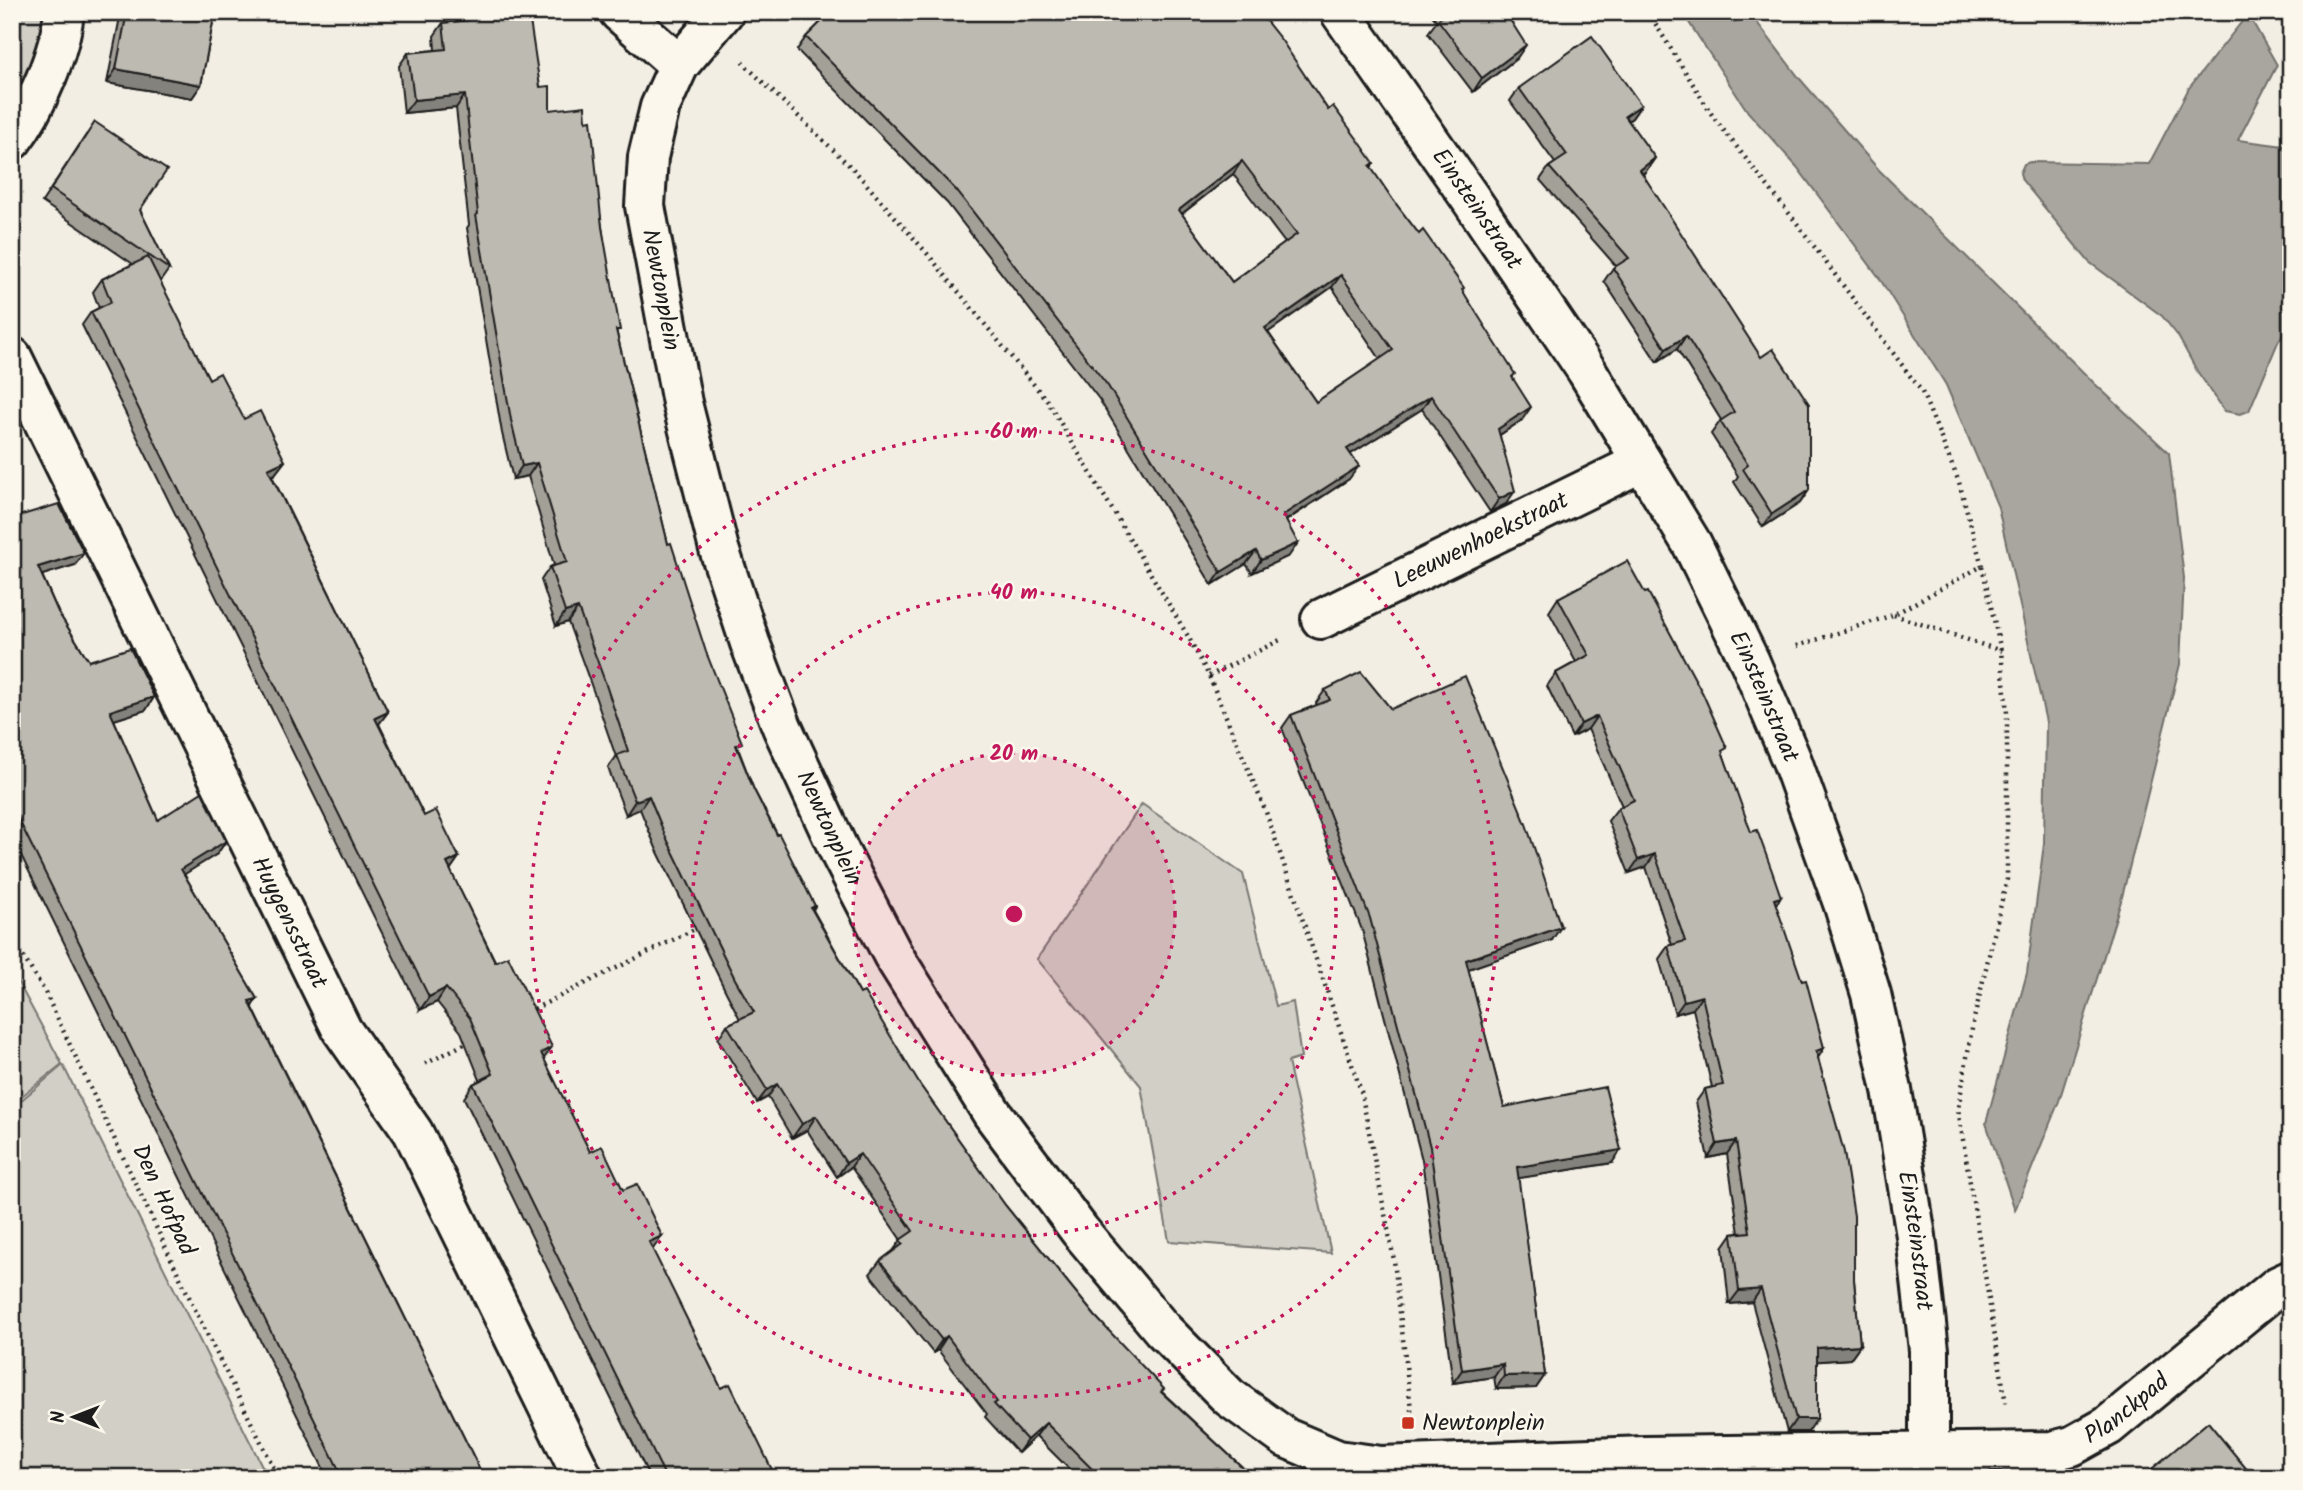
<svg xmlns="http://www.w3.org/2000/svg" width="2303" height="1490" font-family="Kalam,sans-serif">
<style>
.green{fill:#d2cfc6;stroke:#777671;stroke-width:2}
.water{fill:#a9a6a0;stroke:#716f6b;stroke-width:2}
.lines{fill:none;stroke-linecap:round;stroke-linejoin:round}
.minor-casing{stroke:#1c1c1c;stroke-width:44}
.path{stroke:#1c1c1c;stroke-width:4.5;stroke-dasharray:2 5;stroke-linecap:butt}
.minor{stroke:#fbf7ec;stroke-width:38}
.wall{fill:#a3a098;stroke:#1c1c1c;stroke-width:2;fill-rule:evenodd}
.shaded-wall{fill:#84827c;stroke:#1c1c1c;stroke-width:2}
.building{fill:#bdbab1;stroke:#1c1c1c;stroke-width:2;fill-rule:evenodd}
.ring{fill:none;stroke:#c2185b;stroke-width:3.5;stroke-dasharray:3.5 7}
.poi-dot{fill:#c8321e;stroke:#fbf7ec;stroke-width:2.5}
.labels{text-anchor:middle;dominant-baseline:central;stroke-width:5;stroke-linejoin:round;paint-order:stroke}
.street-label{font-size:24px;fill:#1c1c1c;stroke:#fbf7ec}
.poi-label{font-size:24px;fill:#1c1c1c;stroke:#fbf7ec;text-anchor:start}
.centre{fill:#c2185b;stroke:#fbf7ec;stroke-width:3.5}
.ring-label{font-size:21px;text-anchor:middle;font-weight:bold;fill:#c2185b;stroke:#fbf7ec;stroke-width:5;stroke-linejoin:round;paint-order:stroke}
</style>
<rect width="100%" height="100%" fill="#f2eee4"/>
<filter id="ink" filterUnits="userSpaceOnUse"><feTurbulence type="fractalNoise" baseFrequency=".0143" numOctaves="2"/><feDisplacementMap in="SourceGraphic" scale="14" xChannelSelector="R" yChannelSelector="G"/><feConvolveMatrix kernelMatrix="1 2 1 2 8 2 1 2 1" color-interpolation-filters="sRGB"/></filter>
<g filter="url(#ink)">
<!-- green -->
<g class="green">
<polygon points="12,12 45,12 45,15 23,89 12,108"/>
<polygon points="1142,804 1243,874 1276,1006 1293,1002 1301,1058 1288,1062 1331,1253 1169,1241 1141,1086 1037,959"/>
<polygon points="12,971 62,1064 12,1104"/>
<polygon points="63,1065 268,1478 12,1478 12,1108"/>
</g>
<!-- water -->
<g class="water">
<polygon points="1682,12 1749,12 1800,79 1879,170 2095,384 2169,453 2184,578 2180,664 2121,901 2059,1101 2015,1210 1986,1123 2027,973 2044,844 2046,722 1998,507 1946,385 1878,276 1797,167 1748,112"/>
<polygon points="2248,14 2277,65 2238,140 2291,147 2291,321 2278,342 2249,411 2240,414 2225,411 2197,371 2178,336 2162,316 2089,262 2022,180 2020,173 2024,164 2030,162 2149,164 2189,88"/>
</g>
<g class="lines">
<!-- minor casing -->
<g class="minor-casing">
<g id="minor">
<path id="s1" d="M619 12 679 65 660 107 648 157 645 206 682 403 719 549 750 643 782 727 842 857 893 955 992 1113 1080 1231 1162 1329 1229 1397 1286 1438 1338 1460 1381 1466 1380 1478"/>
<path id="s2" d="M1340 12 1470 198 1587 371 1642 462 1692 544 1750 662 1792 761 1843 903 1871 994 1892 1090 1916 1236 1929 1350V1478"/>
<polyline points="679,65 724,12"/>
<path d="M12 140C36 109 60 52 64 12"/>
<path id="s3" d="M12 357 342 1030 413 1132 583 1478"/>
<path id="s4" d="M1321 619 1642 462"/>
<path id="s5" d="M1381 1466 1645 1456 2052 1451 2072 1446 2108 1426 2278 1286 2291 1280"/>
</g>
</g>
<!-- path -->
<g class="path">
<polyline points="1648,12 1714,118 1799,226 1922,392 1959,482 1982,566 1893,615 1794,647"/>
<polyline points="742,62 854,170 931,258 1048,402 1189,638 1209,676 1266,812 1361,1091 1394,1260 1412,1418"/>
<polyline points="1982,566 2001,651 2007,713 2007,879 1973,1023 1958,1109 2006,1404"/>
<polyline points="1894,615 2001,651"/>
<polyline points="1209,676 1280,640"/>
<polyline points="12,939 44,990 200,1320 279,1478"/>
<polyline points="528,1012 699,927"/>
<polyline points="425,1064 470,1041"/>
</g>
<!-- minor -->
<use href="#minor" class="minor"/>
</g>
<!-- wall -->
<g class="wall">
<polygon points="121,12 215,12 201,85 192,98 107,83"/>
<polygon points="458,12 526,12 540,87 550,110 586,121 602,227 617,334 668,544 738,748 754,790 815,906 813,910 860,994 920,1085 1005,1205 1095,1316 1162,1392 1254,1478 1078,1478 1036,1436 1018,1453 985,1417 987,1414 938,1350 933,1353 870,1274 880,1261 893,1251 901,1240 851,1167 837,1177 807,1130 792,1138 768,1097 757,1103 718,1039 727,1025 740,1019 726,992 656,848 640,809 626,815 608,768 616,757 594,693 568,622 556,626 541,580 550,567 554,565 528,476 513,479 502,433 467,228 469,225 456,108 404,113 399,66 408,53 435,50 434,36 443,23 459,21"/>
<path d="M819 12H1259L1328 110 1374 163 1371 168 1393 200 1462 290 1513 378 1522 420 1500 435 1506 504 1490 512 1422 409 1351 454 1349 479 1286 521 1289 556 1252 573 1246 564 1212 585 1099 399 947 203 797 50 806 37 824 19ZM1233 174 1285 243 1232 282 1182 214ZM1332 287 1380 359 1316 402 1268 332Z"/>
<polygon points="1429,12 1505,12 1517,58 1473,92 1428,33 1437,21"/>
<polygon points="1519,88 1641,105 1632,118 1628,121 1655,158 1646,171 1643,174 1809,490 1800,503 1763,527 1734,482 1738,476 1711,434 1721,420 1677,349 1657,362 1604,281 1613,268 1616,266 1540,180 1549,167 1555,163 1510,101"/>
<polygon points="86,135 140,210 169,269 160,282 209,379 244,419 285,461 275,474 272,476 388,712 379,724 424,816 459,857 450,870 590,1152 652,1249 721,1388 776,1478 650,1478 464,1098 473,1084 480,1080 461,1032 437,1002 420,1010 82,325 91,312 99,308 93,292 102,279 133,264 42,202"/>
<polygon points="12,518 75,565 42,575 58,612 89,661 154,697 146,710 114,720 158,820 226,841 217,854 184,874 257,999 252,1006 484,1478 328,1478 12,837"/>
<polygon points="1558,598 1723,754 1824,1048 1818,1058 1854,1280 1860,1345 1850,1359 1817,1361 1808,1432 1787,1432 1752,1302 1729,1304 1723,1247 1732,1234 1739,1233 1727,1154 1708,1158 1696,1102 1705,1089 1712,1087 1693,1009 1675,1014 1659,959 1668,946 1672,945 1646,867 1629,873 1608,821 1618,808 1622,806 1588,729 1572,737 1547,686 1556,673 1576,662 1549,612"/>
<polygon points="1325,690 1552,940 1468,969 1504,1107 1612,1163 1518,1178 1545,1375 1536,1388 1496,1389 1494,1377 1453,1383 1422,1160 1362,930 1282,728 1291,715 1317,705 1316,703"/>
</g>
<!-- shaded-wall -->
<g class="shaded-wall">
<polygon points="1526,45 1517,58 1473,92 1482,78"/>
<polygon points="116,69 201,85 192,98 107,83"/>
<polygon points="465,95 456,108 404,113 414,100"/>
<polygon points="1641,105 1632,118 1616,129 1625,116"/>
<polygon points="1655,158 1646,171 1631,183 1640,170"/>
<polygon points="1242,161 1233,174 1170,223 1179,210"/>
<polygon points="1341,275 1332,287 1256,341 1265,328"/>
<polygon points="1686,336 1677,349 1657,362 1666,349"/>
<polygon points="1431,396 1422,409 1338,462 1347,449"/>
<polygon points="1531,407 1522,420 1489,442 1498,429"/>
<polygon points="285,461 275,474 259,483 268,469"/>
<polygon points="537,463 528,476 513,479 522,466"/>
<polygon points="1359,466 1349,479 1274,528 1283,515"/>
<polygon points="1809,490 1800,503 1763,527 1772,514"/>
<polygon points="1515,491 1506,504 1490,512 1499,499"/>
<polygon points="1298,543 1289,556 1252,573 1261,560"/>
<polygon points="1256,551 1246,564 1212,585 1221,572"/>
<polygon points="84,553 75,565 30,579 38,567"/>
<polygon points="578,608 568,622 556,626 565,612"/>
<polygon points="154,697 146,710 101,724 110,711"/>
<polygon points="388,712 378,725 375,718"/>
<polygon points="1597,716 1588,729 1572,737 1581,724"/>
<polygon points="649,796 640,809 626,815 635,801"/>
<polygon points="226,841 217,854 172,882 181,869"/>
<polygon points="1655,854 1646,867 1629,873 1638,860"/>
<polygon points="459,857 450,870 447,863"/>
<polygon points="1781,897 1772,910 1774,899"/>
<polygon points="1561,927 1552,940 1457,973 1466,960"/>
<polygon points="446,988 437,1002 420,1010 429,997"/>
<polygon points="1702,996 1693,1009 1675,1014 1684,1001"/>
<polygon points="257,999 248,1011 249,1001"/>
<polygon points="552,1047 543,1060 541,1053"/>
<polygon points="1824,1048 1815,1062 1816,1051"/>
<polygon points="777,1084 768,1097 757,1103 767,1090"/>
<polygon points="816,1116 807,1130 792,1138 802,1124"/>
<polygon points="1736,1141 1727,1154 1708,1158 1717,1144"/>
<polygon points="1621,1150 1612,1163 1508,1180 1517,1167"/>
<polygon points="860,1154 851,1167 837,1177 846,1163"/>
<polygon points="662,1236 653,1249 649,1242"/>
<polygon points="1761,1289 1752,1302 1729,1304 1739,1291"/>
<polygon points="947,1336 938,1350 933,1353 942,1340"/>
<polygon points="1860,1345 1850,1359 1808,1362 1817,1348"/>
<polygon points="1503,1364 1494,1377 1453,1383 1462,1370"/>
<polygon points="1545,1375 1536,1388 1496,1389 1504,1376"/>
<polygon points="1796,1419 1817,1419 1808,1432 1787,1432"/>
<polygon points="1046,1423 1036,1436 1018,1453 1027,1440"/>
</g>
<!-- building -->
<g class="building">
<polygon points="127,12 215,12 201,85 116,69"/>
<polygon points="469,12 526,12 529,14 540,87 550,86 550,110 585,106 586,121 591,120 602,227 620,330 616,330 668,544 671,543 706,652 742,743 736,745 754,790 777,835 779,834 815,906 811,908 860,994 864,992 920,1085 1005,1205 1095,1316 1164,1389 1161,1392 1254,1478 1101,1478 1046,1423 1027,1440 994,1404 997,1402 947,1336 942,1340 880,1261 903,1244 900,1240 913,1231 860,1154 846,1163 816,1116 802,1124 777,1084 767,1090 727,1025 754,1012 735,979 665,835 649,796 635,801 617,755 628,751 604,679 578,608 565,612 550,567 567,562 537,463 522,466 511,420 476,215 478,214 465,95 414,100 408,53 446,49 443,23 469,20"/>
<path d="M831 12H1259L1282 41 1328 110 1333 106 1361 144 1374 163 1370 166 1393 200 1419 234 1423 230 1464 288 1462 290 1515 374 1512 377 1531 407 1498 429 1515 491 1499 499 1431 396 1347 449 1359 466 1283 515 1298 543 1261 560 1256 551 1221 572 1108 386 956 190 806 37ZM1242 161 1297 234 1232 282 1179 210ZM1341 275 1393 350 1316 402 1265 328Z"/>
<polygon points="1447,12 1505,12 1526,45 1482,78 1438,20"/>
<polygon points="1592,36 1641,105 1625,116 1655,158 1640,170 1761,357 1773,349 1809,404 1809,490 1772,514 1743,469 1748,465 1720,421 1734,412 1686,336 1666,349 1613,268 1629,258 1549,167 1567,155 1519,88"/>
<polygon points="95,122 167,170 140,210 169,269 51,189"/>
<polygon points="148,257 209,379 220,373 244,419 260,411 285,461 268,469 388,712 375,718 424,816 436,810 459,857 447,863 495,962 508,956 552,1047 541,1053 590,1152 602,1146 623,1190 637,1184 662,1236 649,1242 721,1388 730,1384 776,1478 666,1478 473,1084 493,1074 470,1018 446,988 429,997 91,312 111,302 102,279"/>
<polygon points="59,504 84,553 38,567 58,612 89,661 130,648 154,697 110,711 158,820 202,792 226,841 181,869 257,999 249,1001 484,1478 343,1478 12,806 12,518"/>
<polygon points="1627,561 1645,593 1648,592 1703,694 1727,748 1722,751 1751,832 1757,830 1772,871 1781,897 1774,899 1802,981 1806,980 1824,1048 1816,1051 1844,1152 1854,1216 1854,1280 1860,1345 1817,1348 1817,1419 1796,1419 1761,1289 1739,1291 1732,1234 1750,1232 1736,1141 1717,1144 1705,1089 1723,1085 1702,996 1684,1001 1668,946 1685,941 1655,854 1638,860 1618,808 1634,800 1597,716 1581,724 1556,673 1589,655 1558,598"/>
<polygon points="1361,672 1391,709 1465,676 1526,824 1561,927 1466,960 1504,1107 1605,1087 1621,1150 1517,1167 1545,1375 1504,1376 1503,1364 1462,1370 1430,1147 1370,918 1291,715 1330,700 1325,690"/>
<polygon points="2208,1422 2249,1472 2242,1478 2141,1478"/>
</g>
</g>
<!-- distance rings -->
<circle cx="1014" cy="914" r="161" fill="#c2185b" fill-opacity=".12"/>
<g class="ring">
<circle cx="1014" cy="914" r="161"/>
<circle cx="1014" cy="914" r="322"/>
<circle cx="1014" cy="914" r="483"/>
</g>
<!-- markers -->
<rect class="poi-dot" x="1401" y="1416" width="14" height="14" rx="3.5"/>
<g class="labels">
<!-- street labels -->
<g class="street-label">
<text stroke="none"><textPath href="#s2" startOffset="240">Einsteinstraat</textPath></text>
<text stroke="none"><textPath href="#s1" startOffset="312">Newtonplein</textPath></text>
<text stroke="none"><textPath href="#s4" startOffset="178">Leeuwenhoekstraat</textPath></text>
<text stroke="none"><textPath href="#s2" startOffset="807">Einsteinstraat</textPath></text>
<text stroke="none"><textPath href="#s1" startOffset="878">Newtonplein</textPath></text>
<text stroke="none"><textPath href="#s3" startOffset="630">Huygensstraat</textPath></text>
<text transform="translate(163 1200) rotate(65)">Den Hofpad</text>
<text stroke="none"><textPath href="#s2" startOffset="1374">Einsteinstraat</textPath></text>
<text stroke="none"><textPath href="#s5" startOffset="758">Planckpad</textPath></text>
</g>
<!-- poi labels -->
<g class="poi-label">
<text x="1422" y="1423">Newtonplein</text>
</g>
</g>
<circle cx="1014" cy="914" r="10" class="centre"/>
<g class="ring-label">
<text x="1014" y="438">60 m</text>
<text x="1014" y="599">40 m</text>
<text x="1014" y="760">20 m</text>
</g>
<!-- margin -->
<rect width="2303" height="1490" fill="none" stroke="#fbf7ec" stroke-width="42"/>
<rect x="21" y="21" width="2261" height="1448" fill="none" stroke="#1c1c1c" stroke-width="2.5" filter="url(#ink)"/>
<!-- north arrow -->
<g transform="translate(74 1417) rotate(270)" stroke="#fbf7ec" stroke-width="5" paint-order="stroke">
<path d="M0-5L12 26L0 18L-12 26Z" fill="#1c1c1c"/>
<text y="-10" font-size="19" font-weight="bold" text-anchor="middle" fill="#1c1c1c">N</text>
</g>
</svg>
